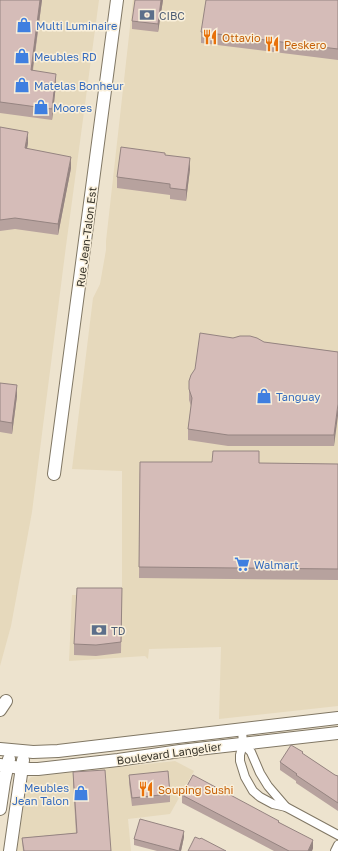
<svg xmlns="http://www.w3.org/2000/svg" width="338" height="851" font-family="'Golos Text',sans-serif">
<style>
.built{fill:#e6d9bc}
.lines{fill:none;stroke-linecap:round;stroke-linejoin:round}
.minor-casing{stroke:#807764;stroke-width:10}
.secondary-casing{stroke:#807764;stroke-width:14}
.minor{stroke:#fff;stroke-width:8}
.secondary{stroke:#fff;stroke-width:12}
.wall{fill:#b7a29e}
.shaded-wall{fill:#958481}
.building{fill:#d5bcb8;stroke:#958481}
.labels{text-anchor:middle;dominant-baseline:central;stroke-width:3;stroke-linejoin:round;paint-order:stroke}
.service-label{font-size:11px;fill:#4e5e75;stroke:#faf0db;text-anchor:start}
.shop-label{font-size:11px;fill:#366cbe;stroke:#faf0db;text-anchor:start}
.food-label{font-size:11px;fill:#c56008;stroke:#faf0db;text-anchor:start}
.street-label{font-size:11px;fill:#353229;stroke:#faf0db}
</style>
<rect width="100%" height="100%" fill="#ede3ce"/>
<!-- built -->
<g class="built">
<polygon points="0,0 99,0 66,246 32,512 11,626 0,666"/>
<polygon points="133,0 338,0 338,706 219,719 221,647 149,649 148,659 145,656 69,661 72,595 122,595 122,471 72,469 93,298 100,284 106,250 106,241"/>
<polygon points="175,761 194,771 170,814 128,819 131,851 17,851 27,781 31,777"/>
</g>
<g class="lines">
<!-- minor casing -->
<g class="minor-casing">
<g id="minor">
<polyline points="242,730 243,744 240,755 240,761 245,777 253,791 260,797 273,804 286,807 338,835"/>
<polyline points="243,744 251,752 260,773 268,786 286,807"/>
<polyline points="335,851 338,845"/>
</g>
</g>
<!-- secondary casing -->
<g class="secondary-casing">
<g id="secondary">
<polyline points="54,474 117,0"/>
<polyline points="0,710 6,701"/>
<polyline points="0,749 33,752 58,751 338,718"/>
<polyline points="0,765 27,769 38,769 118,760 180,751 338,733"/>
<polyline points="0,809 4,782 9,759"/>
<polyline points="10,851 23,760"/>
</g>
</g>
<!-- minor -->
<use href="#minor" class="minor"/>
<!-- secondary -->
<use href="#secondary" class="secondary"/>
</g>
<!-- wall -->
<g class="wall">
<polygon points="0,0 42,0 33,70 56,85 52,120 0,113"/>
<polygon points="163,0 158,32 132,29 132,21"/>
<polygon points="338,0 338,60 201,43 201,32"/>
<polygon points="0,127 28,143 27,148 71,168 58,235 15,229 0,231"/>
<polygon points="165,155 190,169 186,201 170,199 170,195 117,188 117,177"/>
<polygon points="233,338 338,352 334,446 228,446 188,440 188,429 191,406 189,400 189,389"/>
<polygon points="0,383 17,396 12,434 0,432"/>
<polygon points="140,462 338,464 338,580 139,578"/>
<polygon points="122,588 121,653 96,656 74,655 74,644"/>
<polygon points="303,754 335,775 338,776 338,811 296,783 296,781 280,770 280,762"/>
<polygon points="73,772 111,851 23,851 22,838 76,833 73,783"/>
<polygon points="129,775 170,794 170,802 132,806 129,783"/>
<polygon points="182,795 279,822 313,848 312,851 274,851 182,803"/>
<polygon points="184,837 181,851 157,851 134,845 134,839"/>
</g>
<!-- shaded-wall -->
<g class="shaded-wall">
<polygon points="40,0 42,0 31,81 31,70"/>
<polygon points="161,0 163,0 158,32 158,24"/>
<polygon points="56,74 56,85 52,120 52,109"/>
<polygon points="28,132 28,143 25,159 25,148"/>
<polygon points="71,157 71,168 58,235 58,224"/>
<polygon points="190,158 190,169 186,201 186,190"/>
<polygon points="17,385 17,396 12,434 12,423"/>
<polygon points="338,404 338,416 334,446 334,435"/>
<polygon points="184,831 184,837 181,851 179,851"/>
<polygon points="313,840 313,848 312,851 308,851"/>
</g>
<!-- building -->
<g class="building">
<polygon points="0,0 40,0 31,70 56,74 52,109 0,102"/>
<polygon points="135,0 161,0 158,24 132,21"/>
<polygon points="206,0 338,0 338,49 201,32"/>
<polygon points="0,127 28,132 25,148 71,157 58,224 15,218 0,220"/>
<polygon points="121,147 165,153 165,155 190,158 186,190 170,188 170,184 117,177"/>
<polygon points="200,333 233,338 240,336 250,336 257,338 264,342 338,352 338,404 334,435 228,435 188,429 192,398 189,389 189,381 191,375 195,369"/>
<polygon points="0,383 17,385 12,423 0,421"/>
<polygon points="213,451 259,451 259,463 338,464 338,569 139,567 140,462 212,462"/>
<polygon points="77,588 122,588 121,642 96,645 74,644"/>
<polygon points="291,745 303,752 302,753 335,775 338,776 338,803 296,775 297,774 280,762"/>
<polygon points="105,770 111,851 24,851 22,838 77,833 73,772"/>
<polygon points="168,771 170,794 132,798 129,775"/>
<polygon points="193,775 279,821 278,822 313,840 308,851 289,851 182,795"/>
<polygon points="140,819 184,831 179,851 134,839"/>
<polygon points="195,837 200,839 201,838 226,851 188,851"/>
</g>
<!-- icons -->
<defs>
<g id="bank-bare" transform="scale(1.2)"><path d="M-6-4H6V4H-6ZM0-2.3a2.3 2.3 0 1 0 0 4.6a2.3 2.3 0 1 0 0-4.6Z" fill="#5c6f8a" stroke="#faf0db" stroke-width="2.5" paint-order="stroke"/></g>
<g id="shop-bare" transform="scale(1.2)"><path d="M-5-2.5h2.3a2.7 3.5 0 0 1 5.4 0H5L5.5 6h-11ZM-1.5-2.5h3a1.5 2.3 0 0 0-3 0Z" fill="#3f7fe0" stroke="#faf0db" stroke-width="2.5" paint-order="stroke"/></g>
<g id="restaurant-bare" transform="scale(1.2)"><path d="M-5-6h1v4h1v-4h1v4h1v-4h1v5L-1.5 .5V6h-2V.5L-5-1ZM5-6V6H3V1.5H1.5Q1.5-4 5-6Z" fill="#e8710a" stroke="#faf0db" stroke-width="2.5" paint-order="stroke"/></g>
<g id="supermarket-bare" transform="scale(1.2)"><path d="M-6-5.5h2.5l.6 2H6L4.5 2H-2.5L-4.4-4H-6ZM-1.5 3.2a1.3 1.3 0 1 0 .1 0ZM3 3.2a1.3 1.3 0 1 0 .1 0Z" fill="#3f7fe0" stroke="#faf0db" stroke-width="2.5" paint-order="stroke"/></g>
</defs>
<g fill-rule="evenodd">
<use href="#bank-bare" x="147" y="15"/>
<use href="#shop-bare" x="24" y="25"/>
<use href="#restaurant-bare" x="210" y="37"/>
<use href="#restaurant-bare" x="272" y="44"/>
<use href="#shop-bare" x="22" y="56"/>
<use href="#shop-bare" x="22" y="85"/>
<use href="#shop-bare" x="41" y="107"/>
<use href="#shop-bare" x="264" y="396"/>
<use href="#supermarket-bare" x="242" y="564"/>
<use href="#bank-bare" x="99" y="630"/>
<use href="#restaurant-bare" x="146" y="789"/>
<use href="#shop-bare" x="81" y="793"/>
</g>
<g class="labels">
<!-- service labels -->
<g class="service-label">
<text x="159" y="15">CIBC</text>
<text x="111" y="630">TD</text>
</g>
<!-- shop labels -->
<g class="shop-label">
<text x="36" y="25">Multi Luminaire</text>
<text x="34" y="56">Meubles RD</text>
<text x="34" y="85">Matelas Bonheur</text>
<text x="53" y="107">Moores</text>
<text x="276" y="396">Tanguay</text>
<text x="254" y="564">Walmart</text>
<text x="69" y="787" text-anchor="end">Meubles<tspan x="69" dy="13">Jean Talon</tspan></text>
</g>
<!-- food labels -->
<g class="food-label">
<text x="222" y="37">Ottavio</text>
<text x="284" y="44">Peskero</text>
<text x="158" y="789">Souping Sushi</text>
</g>
<!-- street labels -->
<g class="street-label">
<text transform="translate(86 237) rotate(-83)">Rue Jean-Talon Est</text>
<text transform="translate(169 753) rotate(-8)">Boulevard Langelier</text>
</g>
</g>
</svg>
